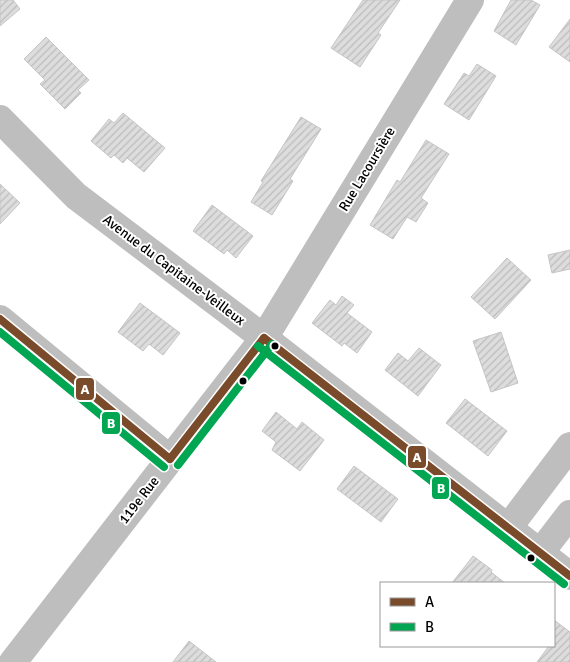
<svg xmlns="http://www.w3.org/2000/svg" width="570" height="662" font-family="Signika,sans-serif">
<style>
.building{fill:url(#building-hatch);stroke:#c5c5c5}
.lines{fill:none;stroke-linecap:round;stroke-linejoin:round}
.minor{stroke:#bebebe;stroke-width:28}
.bus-1-casing{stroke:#fff;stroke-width:11}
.bus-2-casing{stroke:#fff;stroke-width:11}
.bus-1{stroke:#7a4b2a;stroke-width:8}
.bus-2{stroke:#00a651;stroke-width:8}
.bus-dot{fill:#000;stroke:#fff;stroke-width:2}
.labels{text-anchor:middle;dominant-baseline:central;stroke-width:4;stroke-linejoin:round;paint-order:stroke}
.street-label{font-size:14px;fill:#000;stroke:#fff}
.line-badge{stroke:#fff;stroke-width:2}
.badge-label{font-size:14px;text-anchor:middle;font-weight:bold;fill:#fff}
</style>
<defs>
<pattern id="building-hatch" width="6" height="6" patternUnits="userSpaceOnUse" patternTransform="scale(1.25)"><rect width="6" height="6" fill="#ddd"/><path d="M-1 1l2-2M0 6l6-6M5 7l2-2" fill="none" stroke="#bcbcbc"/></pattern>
</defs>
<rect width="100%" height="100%" fill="#fff"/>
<!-- building -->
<g class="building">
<polygon points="0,0 13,0 20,9 0,26"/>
<polygon points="363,0 400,0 378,33 381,35 360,67 331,48"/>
<polygon points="511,0 531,0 540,5 516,45 494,31"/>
<polygon points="570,19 570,62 549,47"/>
<polygon points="46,37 89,80 78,90 81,93 65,109 40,84 45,80 24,59"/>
<polygon points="477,64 496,76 469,120 444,104 464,73 469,76"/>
<polygon points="123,113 165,148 144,172 127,158 123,163 114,155 111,158 91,141 109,119 114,123"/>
<polygon points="301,117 321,129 290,179 293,181 272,215 251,202 263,182 261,181"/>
<polygon points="426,140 449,154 421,198 428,203 416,222 407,217 393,239 370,225 397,180 400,182"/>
<polygon points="0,184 20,203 0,224"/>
<polygon points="212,205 253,236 236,258 227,250 224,254 193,231"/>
<polygon points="570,250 570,269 552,273 548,255"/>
<polygon points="507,258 531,280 495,319 471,297"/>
<polygon points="342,296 354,305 347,313 372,332 357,353 344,343 342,346 312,323 330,300 336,305"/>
<polygon points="140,303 180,333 163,355 149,344 143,351 118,332"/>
<polygon points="501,332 518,383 491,392 473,341"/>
<polygon points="419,348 441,365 418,396 385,370 398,353 408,361"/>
<polygon points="465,399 507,431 488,456 446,423"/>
<polygon points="276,412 297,429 302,422 324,440 300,471 272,450 276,442 262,431"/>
<polygon points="354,466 398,499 381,522 337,489"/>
<polygon points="473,556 492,570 491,572 505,583 452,583"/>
<polygon points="554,620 570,632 570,662 537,662 549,646 554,646"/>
<polygon points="189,641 216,662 173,662"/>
</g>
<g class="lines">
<!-- minor -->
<g class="minor">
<polyline points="0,119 76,196 264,338 570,576"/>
<polyline points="0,319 170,459"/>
<polyline points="508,528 570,446"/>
<polyline points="540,553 570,514"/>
<polyline points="13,662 264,338 470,0"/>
</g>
<!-- bus-1 casing -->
<g class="bus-1-casing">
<g id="bus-1">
<polyline points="0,319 170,459"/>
<polyline points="264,338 570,576"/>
<polyline points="170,459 264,338"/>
</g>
</g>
<!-- bus-2 casing -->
<g class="bus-2-casing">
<g id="bus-2">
<polyline points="0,332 164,467"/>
<polyline points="258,346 564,584"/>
<polyline points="178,465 272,344"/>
</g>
</g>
<!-- bus-1 -->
<use href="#bus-1" class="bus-1"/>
<!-- bus-2 -->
<use href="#bus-2" class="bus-2"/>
</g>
<!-- markers -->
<g class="bus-dot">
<circle cx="275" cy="346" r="4.5"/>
<circle cx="243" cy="381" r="4.5"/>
<circle cx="531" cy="558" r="4.5"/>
</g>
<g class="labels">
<!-- street labels -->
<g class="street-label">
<text transform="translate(367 169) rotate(-59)">Rue Lacoursière</text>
<text transform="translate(174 270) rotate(37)">Avenue du Capitaine-Veilleux</text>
<text transform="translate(139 500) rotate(-52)">119e Rue</text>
</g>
</g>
<g class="line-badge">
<rect x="75" y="377" width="20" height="24" rx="5" fill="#7a4b2a"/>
<rect x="101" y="411" width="20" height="24" rx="5" fill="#00a651"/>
<rect x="407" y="445" width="20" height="24" rx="5" fill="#7a4b2a"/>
<rect x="431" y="476" width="19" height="24" rx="5" fill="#00a651"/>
</g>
<g class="badge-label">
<text x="85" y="394">A</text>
<text x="111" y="428">B</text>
<text x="417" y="462">A</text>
<text x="441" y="493">B</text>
</g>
<!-- legend -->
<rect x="380" y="582" width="175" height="65" fill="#ffffff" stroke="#999999"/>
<rect x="390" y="598" width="25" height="8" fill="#7a4b2a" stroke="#999999"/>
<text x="425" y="607" font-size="15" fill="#000000">A</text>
<rect x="390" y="623" width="25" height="8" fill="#00a651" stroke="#999999"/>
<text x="425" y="632" font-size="15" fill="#000000">B</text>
</svg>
